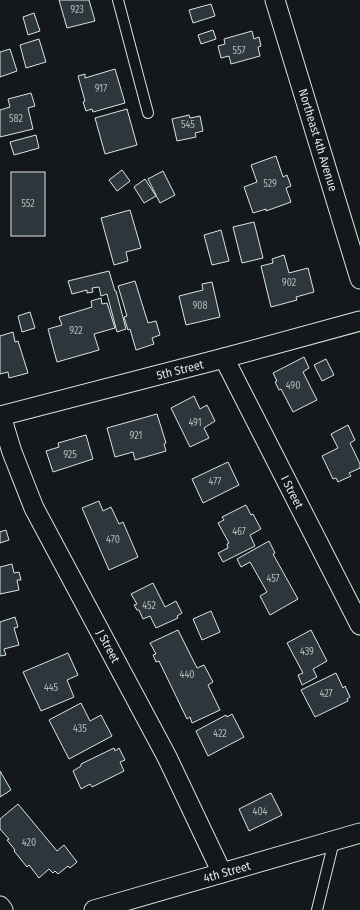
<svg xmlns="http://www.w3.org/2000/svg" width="360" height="910" font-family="'Fira Sans Condensed',sans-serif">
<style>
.building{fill:#2c363c;stroke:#d8e6dc}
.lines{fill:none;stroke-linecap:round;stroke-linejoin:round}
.lane-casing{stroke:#d8e6dc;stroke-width:12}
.street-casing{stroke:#d8e6dc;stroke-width:21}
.lane{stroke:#14181c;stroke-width:10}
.street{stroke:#14181c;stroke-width:19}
.labels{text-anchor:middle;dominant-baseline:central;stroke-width:3;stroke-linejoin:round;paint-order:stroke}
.number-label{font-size:10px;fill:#adbab4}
.street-label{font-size:12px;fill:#d8e6dc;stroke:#14181c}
</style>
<rect width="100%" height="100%" fill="#14181c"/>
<!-- building -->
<g class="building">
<polygon points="59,0 89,0 95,21 67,28"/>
<polygon points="211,4 215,16 193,23 189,10"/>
<polygon points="34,13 40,31 28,35 23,17"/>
<polygon points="213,30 216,39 201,44 198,35"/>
<polygon points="252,31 254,39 259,37 261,46 258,47 260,56 231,64 229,56 221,58 218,46 225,44 224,39"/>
<polygon points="39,39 46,62 26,68 20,45"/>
<polygon points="10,49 17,71 0,77 0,52"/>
<polygon points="115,69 125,103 93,112 92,109 86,111 83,102 85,101 78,76 85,74 85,78"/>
<polygon points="31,93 35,106 28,108 33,129 0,137 0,110 10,107 8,99"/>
<polygon points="127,109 137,145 105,154 95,118"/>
<polygon points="189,115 190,118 200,116 203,131 195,133 196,137 177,141 172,119"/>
<polygon points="36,135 39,148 14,155 10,142"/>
<polygon points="276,156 283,177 287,175 291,186 286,188 291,202 266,211 266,209 253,213 244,187 257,182 251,165"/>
<polygon points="122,170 130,181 117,191 109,180"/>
<polygon points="163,171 175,195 160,203 148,179"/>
<rect x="11" y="172" width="34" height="64"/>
<polygon points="145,179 156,196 144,203 134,187"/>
<polygon points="130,210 141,248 126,252 128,261 114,265 101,218"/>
<polygon points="254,222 263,258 242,263 233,227"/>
<polygon points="221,230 229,261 212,265 204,235"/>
<polygon points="284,255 289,273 308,268 314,292 296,297 297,300 271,307 261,266 273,263 272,259"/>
<polygon points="109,271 115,291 116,291 126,329 117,332 107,294 101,296 99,287 92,288 93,292 87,293 87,290 72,294 68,281"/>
<polygon points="135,281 148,323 156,321 160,335 152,338 154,344 136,350 130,329 128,330 124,317 127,316 118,286"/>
<polygon points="212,282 220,317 186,325 179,296 203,290 202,284"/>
<polygon points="101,298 102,304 107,303 115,328 94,334 99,350 57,362 48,329 62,325 59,317 92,307 91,301"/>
<polygon points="30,312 35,328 22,332 18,316"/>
<polygon points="13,332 15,342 18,341 28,373 9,378 8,372 0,374 0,336"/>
<polygon points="304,357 309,368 303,372 317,400 293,412 281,389 279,390 275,382 277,381 273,373"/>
<polygon points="326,359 334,375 322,381 314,365"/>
<polygon points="194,396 200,409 207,405 215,421 204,428 209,438 190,447 171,408"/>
<polygon points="157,414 166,443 164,444 166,451 135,460 133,452 115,457 107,428"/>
<polygon points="348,425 355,440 350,443 360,464 360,468 349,473 351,476 338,482 336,478 333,479 322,456 338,448 331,434"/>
<polygon points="86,435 93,459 53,472 46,451 59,447 58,443"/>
<polygon points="228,462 239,485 203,503 192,479"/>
<polygon points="99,501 103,511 111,507 119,524 123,522 138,557 109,570 82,508"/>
<polygon points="246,505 251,515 253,514 261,529 250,535 255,546 223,562 218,553 228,548 227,544 229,543 218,523 224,520 222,517"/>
<polygon points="6,530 9,540 0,543 0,532"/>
<polygon points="269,541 275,553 273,554 298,599 270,615 260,596 267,592 250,562 241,567 237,559"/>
<polygon points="12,564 14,573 19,572 21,580 17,580 19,590 0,594 0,567"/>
<polygon points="153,583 165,607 176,601 182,613 177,616 178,618 156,628 150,616 143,619 139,610 137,610 134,605 137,604 131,594"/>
<polygon points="211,611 220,632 202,640 193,619"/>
<polygon points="15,617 18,627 14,628 19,645 4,649 6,655 0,656 0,622"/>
<polygon points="178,630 197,668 204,665 213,682 208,685 220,710 192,723 190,717 187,719 159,661 156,662 153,655 156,654 150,643"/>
<polygon points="311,630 327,661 313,669 317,677 302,685 298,675 303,673 287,643"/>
<polygon points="68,653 78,675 67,680 74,697 41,711 23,672"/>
<polygon points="336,673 343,688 345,686 350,697 347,699 348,701 315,717 301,690"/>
<polygon points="81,703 90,721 101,715 112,736 69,759 49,720"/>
<polygon points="232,714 244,737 208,756 196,731 226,715 227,717"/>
<polygon points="114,748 115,751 119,748 125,760 120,762 124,771 92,787 90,784 81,789 73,771 81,766 81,764"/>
<polygon points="0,771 11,790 0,797"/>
<polygon points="271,793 282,815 249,831 239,809"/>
<polygon points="18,804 57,851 64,845 77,862 70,868 68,866 58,874 55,871 53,873 49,869 39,878 29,865 27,867 14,851 15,850 7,840 9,839 0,829 0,819"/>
</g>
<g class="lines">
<!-- lane casing -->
<g class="lane-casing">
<g id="lane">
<polyline points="118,0 148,113"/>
<polyline points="317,910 334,841"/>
</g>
</g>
<!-- street casing -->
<g class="street-casing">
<g id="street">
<polyline points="275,0 360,279"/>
<polyline points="224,358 360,625"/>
<polyline points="0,416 224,358 360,321"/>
<polyline points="1,416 12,452 34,508 167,757 222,873"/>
<polyline points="0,906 3,910"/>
<polyline points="94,910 360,833"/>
</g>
</g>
<!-- lane -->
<use href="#lane" class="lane"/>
<!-- street -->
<use href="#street" class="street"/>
</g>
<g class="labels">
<!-- number labels -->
<g class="number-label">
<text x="77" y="10">923</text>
<text x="239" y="51">557</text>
<text x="101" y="89">917</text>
<text x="16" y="119">582</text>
<text x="188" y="125">545</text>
<text x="270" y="184">529</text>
<text x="28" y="204">552</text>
<text x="289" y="283">902</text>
<text x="200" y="306">908</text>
<text x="76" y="331">922</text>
<text x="293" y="386">490</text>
<text x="195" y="423">491</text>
<text x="136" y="436">921</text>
<text x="70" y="455">925</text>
<text x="215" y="482">477</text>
<text x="239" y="532">467</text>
<text x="113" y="540">470</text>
<text x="273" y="579">457</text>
<text x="149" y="606">452</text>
<text x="307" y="652">439</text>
<text x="187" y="675">440</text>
<text x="51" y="688">445</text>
<text x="326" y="694">427</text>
<text x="80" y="729">435</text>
<text x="220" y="734">422</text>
<text x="260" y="812">404</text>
<text x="29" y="843">420</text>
</g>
<!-- street labels -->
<g class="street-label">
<text transform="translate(318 140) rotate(73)">Northeast 4th Avenue</text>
<text transform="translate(180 370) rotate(-14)">5th Street</text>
<text transform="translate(292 492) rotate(63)">I Street</text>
<text transform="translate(108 646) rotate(62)">J Street</text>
<text transform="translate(227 872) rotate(-16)">4th Street</text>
</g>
</g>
</svg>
